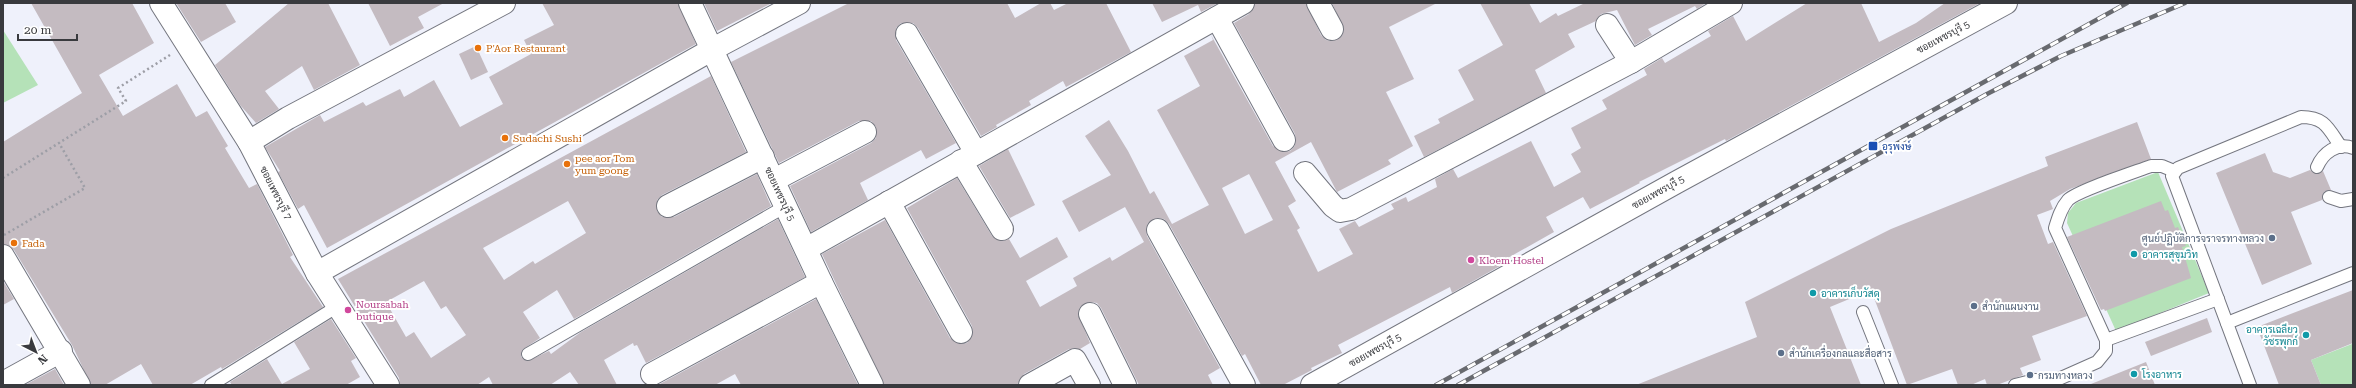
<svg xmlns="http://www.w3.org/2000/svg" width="2356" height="388" font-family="'Roboto Serif',Sarabun,serif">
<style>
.green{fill:#b5e2b8}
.building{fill:#c4bbc1;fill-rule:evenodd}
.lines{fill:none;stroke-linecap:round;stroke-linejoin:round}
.lane-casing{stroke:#74767f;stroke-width:14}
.street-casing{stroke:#74767f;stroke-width:24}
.path{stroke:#9d9ea6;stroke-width:2.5;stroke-dasharray:2 3;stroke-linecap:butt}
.lane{stroke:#fff;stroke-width:12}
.street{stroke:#fff;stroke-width:22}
.rail-casing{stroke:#686a6f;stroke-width:4.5}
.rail{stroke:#fff;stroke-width:3;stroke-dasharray:9;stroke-linecap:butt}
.food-dot{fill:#e8710a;stroke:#fff;stroke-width:1.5}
.transit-dot{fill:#1a4fb4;stroke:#fff;stroke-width:1.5}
.service-dot{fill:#5c6f8a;stroke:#fff;stroke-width:1.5}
.culture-dot{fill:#0f9aa8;stroke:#fff;stroke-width:1.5}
.hotel-dot{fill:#d1479c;stroke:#fff;stroke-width:1.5}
.labels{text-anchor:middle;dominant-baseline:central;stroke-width:4;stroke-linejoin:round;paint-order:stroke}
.street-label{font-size:10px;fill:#393a3e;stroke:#fff}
.food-label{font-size:10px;fill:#c56008;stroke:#fff;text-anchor:start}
.transit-label{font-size:10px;fill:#164399;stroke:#fff;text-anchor:start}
.service-label{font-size:10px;fill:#4e5e75;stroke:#fff;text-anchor:start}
.culture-label{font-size:10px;fill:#0d838f;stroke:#fff;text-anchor:start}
.hotel-label{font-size:10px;fill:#b23c85;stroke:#fff;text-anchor:start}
</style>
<rect width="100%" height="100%" fill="#eff1fb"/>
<!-- green -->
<g class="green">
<polygon points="3,30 38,85 3,103"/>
<polygon points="2158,172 2209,293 2116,331 2067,223 2068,213 2076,203"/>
<polygon points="2352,344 2353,385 2321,385 2311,360"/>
</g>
<!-- building -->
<g class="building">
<polygon points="31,3 132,3 154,43 99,75 123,116 177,84 196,117 207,111 228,146 225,148 249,188 257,184 293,255 290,257 323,307 222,369 221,367 190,385 153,385 141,364 105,385 91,385 72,345 14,250 3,244 3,142 82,93"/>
<polygon points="176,3 225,3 236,22 201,42"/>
<polygon points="289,3 328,3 360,65 314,90 302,66 265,91 279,109 256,123 240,105 215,65"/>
<polygon points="368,3 444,3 418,17 424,28 390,46"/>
<polygon points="542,3 678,3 696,44 327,248 304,205 298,209 278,172 280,171 265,147 320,115 324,122 363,102 366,106 400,89 404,97 434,80 460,127 503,104 489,77 531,54 524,40 554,25"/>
<polygon points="704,3 772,3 717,31"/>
<polygon points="849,3 1007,3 1015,18 1041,3 1050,3 1054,10 1068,3 1106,3 1131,52 1066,87 1063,81 1029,101 1031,105 996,125 997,127 981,136 918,28 913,23 901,23 896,28 896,40 956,143 926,159 921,150 860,183 868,200 811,232 790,186 871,143 876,138 876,127 871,121 859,121 779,163 731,62"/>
<polygon points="1152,3 1218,3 1201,12 1198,5 1162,22"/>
<path d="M1255 3H1306L1321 35 1326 40 1332 41 1342 36 1344 29 1332 3H1437L1389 27 1414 79 1386 92 1413 146 1388 160 1391 164 1337 192 1311 142 1275 162 1296 201 1288 206 1300 228 1297 230 1318 272 1353 254 1339 229 1355 221 1359 227 1394 209 1391 204 1406 197 1408 202 1437 187 1435 179 1453 169 1458 178 1531 141 1554 187 1581 172 1571 154 1581 148 1571 128 1607 109 1602 100 1647 75 1644 69 1662 58 1665 63 1711 36 1708 31 1733 16 1746 41 1807 3H1861L1879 42 1916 23 1945 3H1980L1726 141 1725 139 1639 182 1640 183 1590 209 1583 197 1546 217 1554 232 1506 259 1507 262 1452 293 1450 287 1338 345 1342 353 1311 368 1312 370 1283 385H1261L1245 354 1242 356 1169 224 1164 219 1158 218 1148 223 1146 229 1147 236 1220 368 1208 375 1213 385H1139L1101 308 1097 303 1090 302 1080 307 1078 314 1090 343 1080 349H1069L1024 374 1017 385H884L822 254 885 220 950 338 960 344 967 343 973 333 972 326 907 208 957 178 992 236 1002 241 1009 239 1020 258 1057 237 1068 257 1026 281 1040 307 1077 286 1073 278 1110 257 1112 261 1144 242 1125 207 1079 232 1062 201 1111 175 1085 136 1109 120 1128 151 1150 194 1154 191 1172 224 1209 205 1157 110 1200 86 1184 56 1213 40 1211 35 1273 146 1283 152 1290 151 1294 147 1296 141 1295 134 1234 23 1249 14ZM1249 174 1273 220 1245 234 1222 188Z"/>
<polygon points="1480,3 1529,3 1540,23 1556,13 1558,16 1585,3 1706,3 1697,9 1695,6 1648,29 1652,35 1635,45 1617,10 1601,14 1596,21 1568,34 1575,47 1535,70 1546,93 1424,157 1414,136 1440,123 1438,119 1474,100 1458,70 1503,45"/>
<polygon points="476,46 488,72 471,80 459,54"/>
<path d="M711 76 746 152 662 195 657 200V211L662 217H674L757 174 771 206 574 319 557 290 523 312 540 338 522 350 521 357 528 361 549 351 551 354 581 332 778 219 805 277 646 363 637 345 634 346 633 343 604 360 617 385H579L570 372 550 385H493L489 377 477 385H400L399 378 338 279ZM568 201 586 233 535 264 533 261 504 280 483 248ZM424 281 441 309 446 306 466 335 431 358 414 332 406 337 386 302Z"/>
<polygon points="2137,122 2151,159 2070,189 2050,201 2053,209 2037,215 2048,244 2053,242 2087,316 2032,336 2041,360 2020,368 2023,375 1997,385 1987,385 1985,379 1971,385 1958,385 1952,369 1907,385 1871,290 1830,307 1861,385 1636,385 1757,337 1745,302 1891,229 2048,166 2045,157"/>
<polygon points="1008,149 1035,205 1010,218 979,166"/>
<polygon points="2265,153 2273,172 2290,178 2310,170 2317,174 2323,171 2331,190 2324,192 2322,200 2291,212 2312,264 2262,285 2216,173"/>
<polygon points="2161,201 2165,211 2168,210 2175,228 2178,227 2186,246 2182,247 2191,278 2105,311 2104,309 2101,310 2067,237"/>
<polygon points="3,281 14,299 3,305"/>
<polygon points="2353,290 2353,343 2311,360 2321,385 2279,385 2257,327"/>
<polygon points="816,299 858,385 741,385 735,374 715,385 658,385"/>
<polygon points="2207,318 2212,332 2151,356 2145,342"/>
<polygon points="331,319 356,358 351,361 360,377 346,385 232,385 230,382 267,359 282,384 310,369 294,342"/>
<polygon points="2146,362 2155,385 2092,385 2091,384"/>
<polygon points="55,369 64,385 25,385"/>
</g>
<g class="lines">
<!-- lane casing -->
<g class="lane-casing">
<g id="lane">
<path d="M2317 167C2323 153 2337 142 2353 148"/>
<path d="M2174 171 2162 166H2151C2135 172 2077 191 2068 200 2061 208 2058 218 2055 228L2106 340 2218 299"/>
<polyline points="2329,197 2341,201 2353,199"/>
<polyline points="1863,312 1892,385"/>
<polyline points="2227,323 2353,273"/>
<polyline points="528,354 786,206"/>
<polyline points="211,385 338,306"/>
<polyline points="2015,385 2035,380 2052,382 2097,362 2106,351 2106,340"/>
<path d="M2250 385 2172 176 2178 168 2301 117C2325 117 2328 128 2341 147"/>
</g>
</g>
<!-- street casing -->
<g class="street-casing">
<g id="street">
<polyline points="161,3 249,142 317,273 388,385"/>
<polyline points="690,3 821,282 872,385"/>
<polyline points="1318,3 1332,29"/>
<polyline points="1217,18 1284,140"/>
<polyline points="1607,25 1631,62"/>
<polyline points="907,34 976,153"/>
<polyline points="249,142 288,118 504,3"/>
<polyline points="961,161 1002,229"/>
<polyline points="1305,173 1333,206 1340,211 1351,209 1631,62 1731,3"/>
<polyline points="774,180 865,132"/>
<polyline points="889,202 961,332"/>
<polyline points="668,206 763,157"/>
<polyline points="1158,230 1244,385"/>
<polyline points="806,249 1243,3"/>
<polyline points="3,256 79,385"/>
<polyline points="317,273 713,49 799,3"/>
<polyline points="1090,314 1125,385"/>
<polyline points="652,374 821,282"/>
<polyline points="3,383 61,351"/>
<polyline points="1030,385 1075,360 1089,385"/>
<polyline points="1312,385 1677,182 2006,3"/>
</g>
</g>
<!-- path -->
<g class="path">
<polyline points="3,178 126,101 118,88 170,55"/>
<polyline points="4,235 85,188 59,143"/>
</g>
<!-- lane -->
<use href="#lane" class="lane"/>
<!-- street -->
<use href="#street" class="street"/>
<!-- rail casing -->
<g class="rail-casing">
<g id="rail">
<polyline points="1436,385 2127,3"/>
<polyline points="1458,385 1987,94 2061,56 2185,3"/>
</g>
</g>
<!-- rail -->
<use href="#rail" class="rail"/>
</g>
<!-- markers -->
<g class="food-dot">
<circle cx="478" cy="48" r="4"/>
<circle cx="505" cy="138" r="4"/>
<circle cx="567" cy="164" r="4"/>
<circle cx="14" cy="243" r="4"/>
</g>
<rect class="transit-dot" x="1868" y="141" width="10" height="10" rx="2"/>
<g class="service-dot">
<circle cx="2272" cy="238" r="4"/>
<circle cx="1974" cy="306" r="4"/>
<circle cx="1781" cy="353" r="4"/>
<circle cx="2030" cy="375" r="4"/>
</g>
<g class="culture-dot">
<circle cx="2134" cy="254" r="4"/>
<circle cx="1813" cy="293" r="4"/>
<circle cx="2306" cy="335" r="4"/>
<circle cx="2134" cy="374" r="4"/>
</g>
<g class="hotel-dot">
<circle cx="1471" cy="260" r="4"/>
<circle cx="348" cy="310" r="4"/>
</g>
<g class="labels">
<!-- street labels -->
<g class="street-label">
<text transform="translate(1943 37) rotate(-28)">ซอยเพชรบุรี 5</text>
<text transform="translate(1658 192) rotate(-29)">ซอยเพชรบุรี 5</text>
<text transform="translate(276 193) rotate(63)">ซอยเพชรบุรี 7</text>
<text transform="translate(780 194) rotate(65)">ซอยเพชรบุรี 5</text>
<text transform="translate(1375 350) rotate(-29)">ซอยเพชรบุรี 5</text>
</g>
<!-- food labels -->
<g class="food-label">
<text x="486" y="48">P'Aor Restaurant</text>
<text x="513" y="138">Sudachi Sushi</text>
<text x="575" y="158">pee aor Tom<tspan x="575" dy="12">yum goong</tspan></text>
<text x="22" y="243">Fada</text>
</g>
<!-- transit labels -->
<g class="transit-label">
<text x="1882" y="146">อุรุพงษ์</text>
</g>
<!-- service labels -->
<g class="service-label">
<text x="2264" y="238" text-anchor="end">ศูนย์ปฏิบัติการจราจรทางหลวง</text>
<text x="1982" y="306">สำนักแผนงาน</text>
<text x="1789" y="353">สำนักเครื่องกลและสื่อสาร</text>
<text x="2038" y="375">กรมทางหลวง</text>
</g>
<!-- culture labels -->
<g class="culture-label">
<text x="2142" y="254">อาคารสุขุมวิท</text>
<text x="1821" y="293">อาคารเก็บวัสดุ</text>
<text x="2298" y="329" text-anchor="end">อาคารเฉลียว<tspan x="2298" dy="12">วัชรพุกก์</tspan></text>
<text x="2142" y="374">โรงอาหาร</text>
</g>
<!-- hotel labels -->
<g class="hotel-label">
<text x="1479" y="260">Kloem Hostel</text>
<text x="356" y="304">Noursabah<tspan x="356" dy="12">butique</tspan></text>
</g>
</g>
<!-- border -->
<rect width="2356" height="388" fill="none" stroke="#393a3e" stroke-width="8"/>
<!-- north arrow -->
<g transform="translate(36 352) rotate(138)" stroke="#ffffff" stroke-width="3" paint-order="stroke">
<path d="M0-3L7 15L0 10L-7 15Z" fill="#393a3e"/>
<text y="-6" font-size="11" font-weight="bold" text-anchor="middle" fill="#393a3e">N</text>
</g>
<!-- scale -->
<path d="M18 34v6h59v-6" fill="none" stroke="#393a3e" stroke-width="2"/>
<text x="24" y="34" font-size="12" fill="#393a3e" stroke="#ffffff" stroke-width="3" paint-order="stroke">20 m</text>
</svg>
